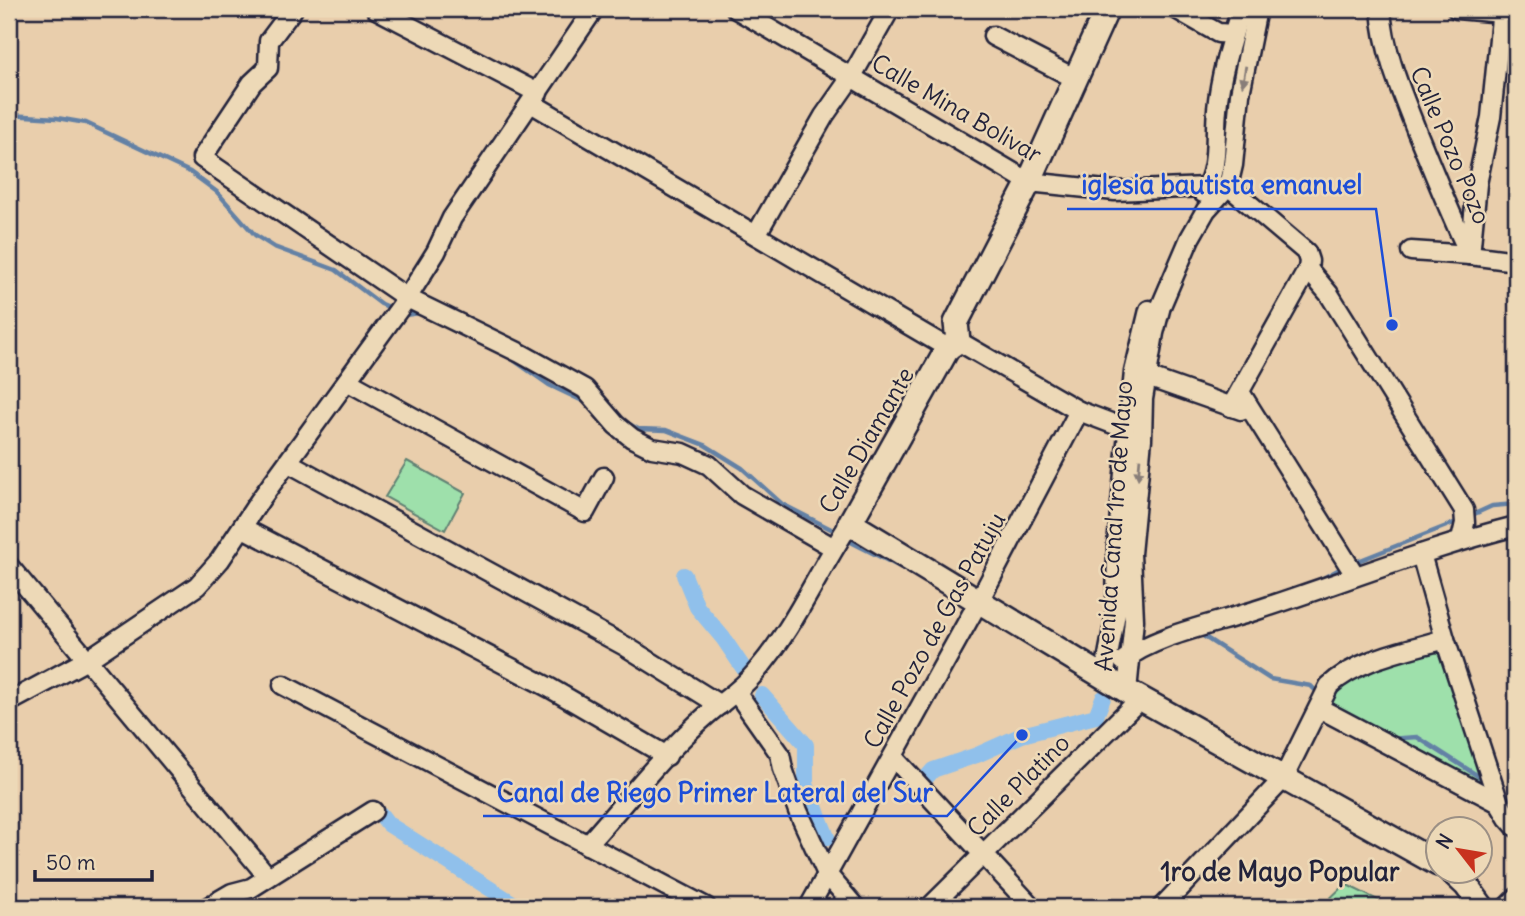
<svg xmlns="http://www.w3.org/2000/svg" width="1525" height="916" font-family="Delius,sans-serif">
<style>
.green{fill:#9ee0ab;stroke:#608173;stroke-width:2}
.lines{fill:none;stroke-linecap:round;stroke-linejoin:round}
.stream{stroke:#6481a5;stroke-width:4.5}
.canal{stroke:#90c0eb;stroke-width:16}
.minor-casing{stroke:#22223b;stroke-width:23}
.tertiary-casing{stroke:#22223b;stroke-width:28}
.minor{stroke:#edd9b7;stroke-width:18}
.tertiary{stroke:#edd9b7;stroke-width:23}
.oneway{fill:#887e79}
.labels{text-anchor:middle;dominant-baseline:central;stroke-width:5;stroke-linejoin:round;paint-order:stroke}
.street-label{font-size:24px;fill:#22223b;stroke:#edd9b7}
.neighbourhood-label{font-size:26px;font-weight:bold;fill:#22223b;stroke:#edd9b7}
.leader{fill:none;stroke:#1d4ed8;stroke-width:2.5}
.callout-dot{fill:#1d4ed8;stroke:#edd9b7;stroke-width:2.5}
.callout-label{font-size:26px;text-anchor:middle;font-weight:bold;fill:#1d4ed8;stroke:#edd9b7;stroke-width:5;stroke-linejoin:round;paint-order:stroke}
</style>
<rect width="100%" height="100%" fill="#e9ceac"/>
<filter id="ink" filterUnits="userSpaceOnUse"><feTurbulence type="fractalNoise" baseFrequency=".0143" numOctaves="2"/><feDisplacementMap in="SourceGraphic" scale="14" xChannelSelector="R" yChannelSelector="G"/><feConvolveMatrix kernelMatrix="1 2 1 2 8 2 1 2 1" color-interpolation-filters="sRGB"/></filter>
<g filter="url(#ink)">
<!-- green -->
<g class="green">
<polygon points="407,461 465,493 445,530 385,497"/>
<path d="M1430 650 1438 653 1443 659 1484 787 1331 705C1343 669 1397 661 1430 650Z"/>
<polygon points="1345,884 1386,904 1385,907 1321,907"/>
</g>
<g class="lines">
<!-- stream -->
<g class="stream">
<polyline points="9,115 57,118 86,123 190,172 217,192 255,235 274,247 336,270 381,304 393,309"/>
<polyline points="401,313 405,315 420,313"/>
<polyline points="462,334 498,352"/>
<polyline points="509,357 549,385 589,404"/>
<polyline points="622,420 638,429 666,430 705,445 742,468 782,504 831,529"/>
<polyline points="1470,516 1492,506 1516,504"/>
<polyline points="849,541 906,570"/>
<polyline points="1353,563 1459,521"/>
<polyline points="1316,582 1345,566"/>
<polyline points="1200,634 1270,679 1311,686 1320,695"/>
<polyline points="1389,739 1417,737 1486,781"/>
<polyline points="1502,791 1516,806"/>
</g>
<!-- canal -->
<g class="canal">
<polyline points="1225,96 1228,154"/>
<polyline points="684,575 697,607 723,638 746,672"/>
<polyline points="762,695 806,745 806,784 827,837"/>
<polyline points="926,778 933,770 977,755 1022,735 1096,716 1103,698"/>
<polyline points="382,816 388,824 519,907"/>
</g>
<!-- minor casing -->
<g class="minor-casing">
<g id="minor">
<polyline points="293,9 269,41 268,68 252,83 202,158 407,298 520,353 585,389 616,425 632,438 652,448 683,453 709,465 742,495 834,548"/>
<polyline points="376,9 538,93"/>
<polyline points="736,9 1029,182 1115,191 1228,186 1306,252 1309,261 1308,269 1231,407"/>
<polyline points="1176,9 1218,33 1233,34"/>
<path d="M1381 9C1384 53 1401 91 1417 132 1434 173 1450 214 1470 255"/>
<polyline points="1457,9 1502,13"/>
<polyline points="993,36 1076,79"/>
<polyline points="531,103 948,348"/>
<path d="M1203 193C1220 166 1214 140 1217 109 1220 75 1231 41 1241 9"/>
<polyline points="756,235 824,116 852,76 890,9"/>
<polyline points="1411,251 1470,255 1516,261"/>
<polyline points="1470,255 1477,184 1491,117 1502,9"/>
<polyline points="1308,269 1329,294 1464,510 1465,523 1461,540"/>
<polyline points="958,341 1079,411 1129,430"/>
<polyline points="1139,374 1241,410"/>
<polyline points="347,381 585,512 604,477"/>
<polyline points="1240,392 1355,575"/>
<polyline points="289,463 625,646 720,705"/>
<polyline points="243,528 550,688 667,756"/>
<polyline points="1421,554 1445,639 1499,803 1508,818 1516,827"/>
<polyline points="9,566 268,877"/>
<path d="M1123 661C1154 635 1219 623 1257 610 1344 582 1428 548 1516 526"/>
<polyline points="1104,677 1116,613 1117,544 1134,372 1149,310"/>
<polyline points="283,685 706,907"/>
<polyline points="1127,691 1134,620 1131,554 1142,439 1143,399 1154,333 1161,306 1190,238 1206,210 1228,186 1233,165 1240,94 1257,9"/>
<polyline points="737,693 780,754 783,769 798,811 827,874 855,907"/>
<polyline points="9,702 87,660 197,586 220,560 260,500 407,298 436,252 452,218 594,9"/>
<polyline points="1319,708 1499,803"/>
<polyline points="893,757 1032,907"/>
<path d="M587 845C626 802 663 753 707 715 724 700 741 690 755 673 795 627 817 573 850 523"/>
<polyline points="208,907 232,893 251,888 373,811"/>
<polyline points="809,907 979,601 1079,411"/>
<polyline points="930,907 1141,698"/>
<path d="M1162 907 1283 779 1329 686C1357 659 1408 650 1445 639"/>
<polyline points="1507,907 1516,898"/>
</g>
</g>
<!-- tertiary casing -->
<g class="tertiary-casing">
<g id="tertiary">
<polyline points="1107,9 1029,182 956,323 958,341 948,348 850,523 1127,691 1438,864"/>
<polyline points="1450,870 1466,885 1482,907"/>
</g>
</g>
<!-- minor -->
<use href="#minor" class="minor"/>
<!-- tertiary -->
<use href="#tertiary" class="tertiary"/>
</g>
<!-- one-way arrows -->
<defs><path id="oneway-solid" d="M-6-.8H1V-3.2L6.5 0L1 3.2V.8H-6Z" transform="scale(1.75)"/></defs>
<g class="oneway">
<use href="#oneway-solid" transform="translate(1244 76) rotate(100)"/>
<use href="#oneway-solid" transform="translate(1139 469) rotate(95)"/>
</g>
</g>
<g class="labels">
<!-- street labels -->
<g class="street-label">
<text transform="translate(957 108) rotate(30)">Calle Mina Bolivar</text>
<text transform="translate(1451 145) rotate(67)">Calle Pozo Pozo</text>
<text transform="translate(866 440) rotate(-60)">Calle Diamante</text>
<text transform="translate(1113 526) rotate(-86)">Avenida Canal 1ro de Mayo</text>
<text transform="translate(934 630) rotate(-61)">Calle Pozo de Gas Patuju</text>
<text transform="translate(1018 785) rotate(-45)">Calle Platino</text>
</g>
<!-- neighbourhood labels -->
<g class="neighbourhood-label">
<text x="1280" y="871">1ro de Mayo Popular</text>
</g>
</g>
<!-- callouts -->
<path class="leader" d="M1392 325L1376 209H1067M1022 735L947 816H483"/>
<g class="callout-dot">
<circle cx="1392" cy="325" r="7"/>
<circle cx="1022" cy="735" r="7"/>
</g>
<g class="callout-label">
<text x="1222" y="194">iglesia bautista emanuel</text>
<text x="715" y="802">Canal de Riego Primer Lateral del Sur</text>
</g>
<!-- margin -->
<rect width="1525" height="916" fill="none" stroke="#edd9b7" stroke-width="35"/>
<rect x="18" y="18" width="1490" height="881" fill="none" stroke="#22223b" stroke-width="2.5" filter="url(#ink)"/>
<!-- north arrow -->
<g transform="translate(1459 850) rotate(301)"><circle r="33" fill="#edd9b7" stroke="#9c9085" stroke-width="2"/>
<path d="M0-5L12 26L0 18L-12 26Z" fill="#c8321e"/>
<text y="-10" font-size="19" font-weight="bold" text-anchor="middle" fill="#22223b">N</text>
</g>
<!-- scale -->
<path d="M35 870v10h117v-10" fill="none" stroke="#22223b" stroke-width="3.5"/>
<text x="46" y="870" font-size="21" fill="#22223b" stroke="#edd9b7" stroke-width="5" paint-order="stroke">50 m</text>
</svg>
